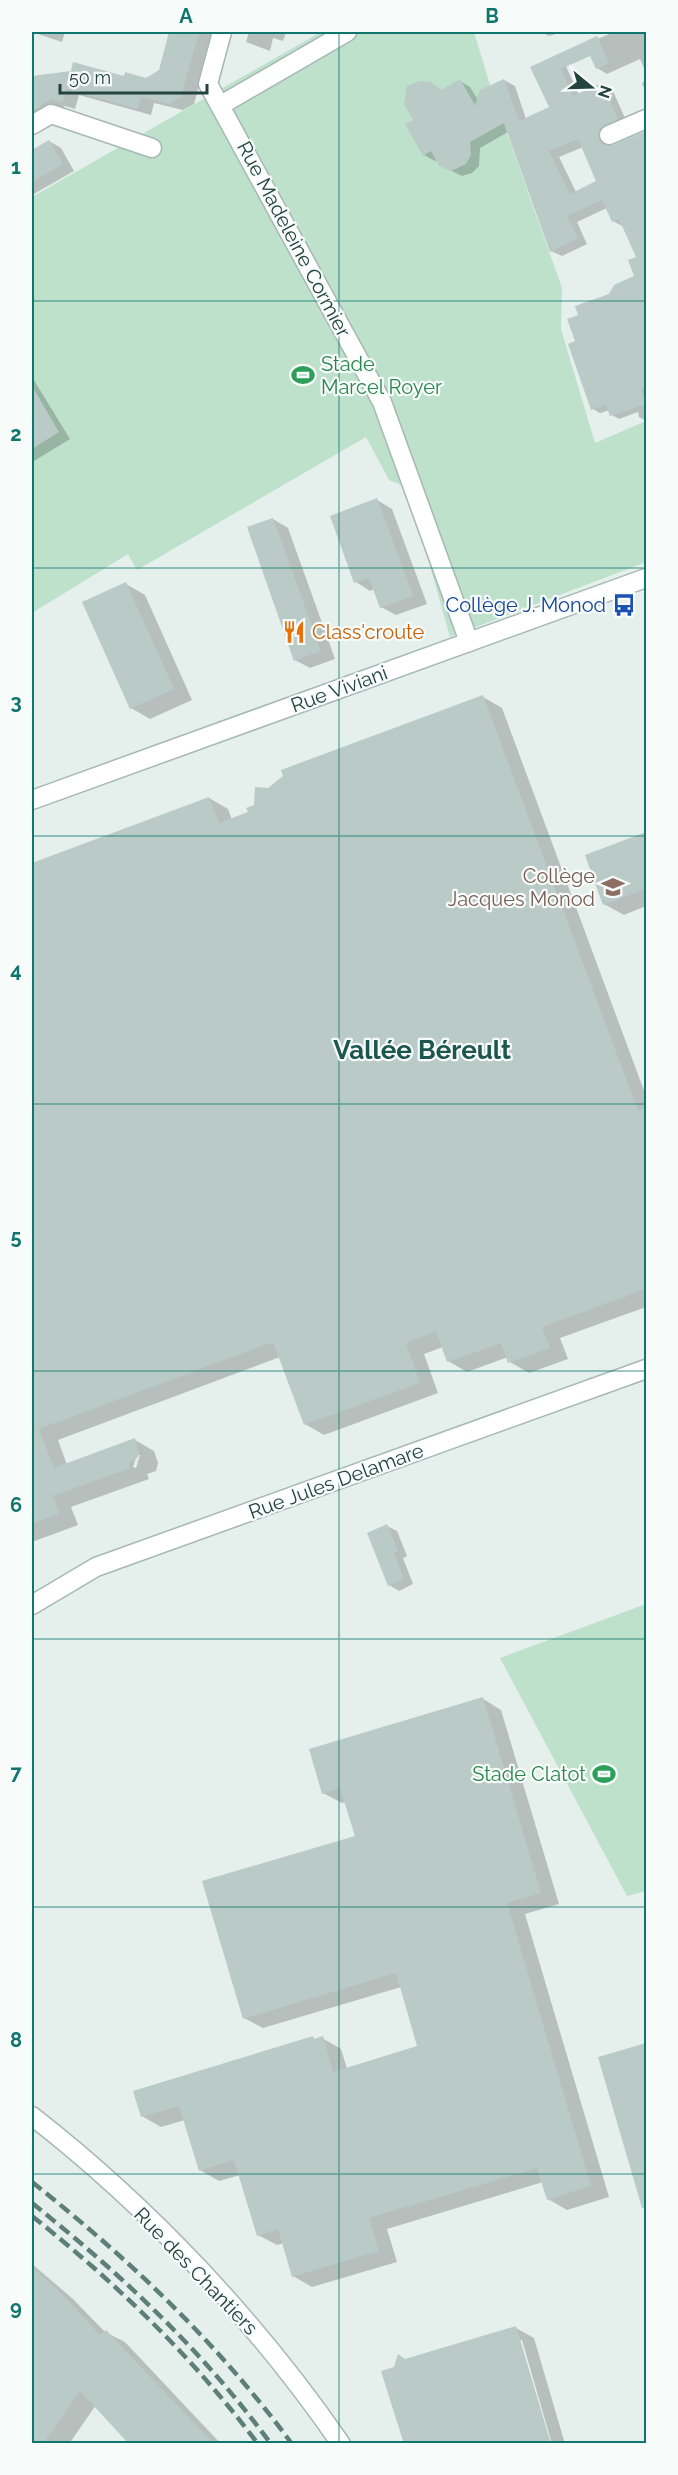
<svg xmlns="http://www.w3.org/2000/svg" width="678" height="2475" font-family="Raleway,sans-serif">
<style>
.green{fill:#bee1cc}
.shadow{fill:#0003;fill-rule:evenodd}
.building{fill:#bacac6;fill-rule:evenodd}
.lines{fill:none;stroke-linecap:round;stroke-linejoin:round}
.minor-casing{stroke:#a7b8b4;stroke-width:21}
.minor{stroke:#fff;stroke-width:18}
.rail{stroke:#5e7e79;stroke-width:4.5;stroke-dasharray:12 6;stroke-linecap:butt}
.grid{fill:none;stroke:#0f766e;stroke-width:1.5;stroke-opacity:0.55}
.labels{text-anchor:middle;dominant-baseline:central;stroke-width:4.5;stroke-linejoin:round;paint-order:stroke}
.street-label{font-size:20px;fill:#23433e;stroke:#f7fbf9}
.leisure-label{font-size:20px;fill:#27864d;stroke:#f7fbf9;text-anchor:start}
.transit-label{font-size:20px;fill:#164399;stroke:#f7fbf9;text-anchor:end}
.food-label{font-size:20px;fill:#c56008;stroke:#f7fbf9;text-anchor:start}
.education-label{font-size:20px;fill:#785e54;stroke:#f7fbf9;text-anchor:end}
.district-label{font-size:26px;font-weight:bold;fill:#1d5650;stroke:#f7fbf9}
.neatline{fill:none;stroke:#0f766e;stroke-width:2}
.grid-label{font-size:20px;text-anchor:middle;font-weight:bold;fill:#0f766e}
</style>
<rect width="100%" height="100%" fill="#e5efec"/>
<!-- green -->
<g class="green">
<polygon points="321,32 474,32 490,85 562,288 561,329 595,443 646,421 646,562 450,637 408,488 389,480 366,437 137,570 128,554 32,613 32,197"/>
<polygon points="646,1604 646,1891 627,1896 500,1658"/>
</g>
<!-- shadow -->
<g class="shadow">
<polygon points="32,32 65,32 62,42"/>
<polygon points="171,32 214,32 194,104 183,110 154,103 151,115 79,95 75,109 65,106 32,126 32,78 72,73 146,79 160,71"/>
<polygon points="249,32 286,32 283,41 273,38 270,51 246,42"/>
<polygon points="541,32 562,32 549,36"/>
<polygon points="614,32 646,32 646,73 640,59 607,74 597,68 586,44"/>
<path d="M565 64 579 95 602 85 613 91 628 125 610 134 608 146 614 147 646 133V241L640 244 624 227 613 221 607 208 577 222 587 244 562 256 551 251 508 132 480 148 479 166 472 173 462 176 442 166 438 159 435 161 424 155 415 120 442 91 460 81 470 87 478 100 504 80 515 86 526 119 551 108 532 68ZM583 147 598 182 576 192 559 157Z"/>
<polygon points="646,80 646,93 642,83"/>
<polygon points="49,141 61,148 74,171 32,195 32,151"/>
<polygon points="646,255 646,421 639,417 638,412 619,419 612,415 610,410 600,413 593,409 577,342 580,316 636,277 630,261"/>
<polygon points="32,377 70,439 34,461 32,460"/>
<polygon points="377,500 392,509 427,604 396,615 381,607 374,589 370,591 356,582"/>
<polygon points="273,519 288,528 335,659 310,668 295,660"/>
<polygon points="126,584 145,595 192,700 150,719 131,708"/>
<path d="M483 697 502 708 646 1096V1307L560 1338 568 1359 529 1373 510 1362 508 1357 467 1372 448 1361 443 1347 424 1354 438 1393 324 1435 305 1424 280 1357 58 1440 67 1465 135 1440 154 1451 158 1463 156 1471 147 1474 149 1479 71 1507 78 1525 32 1542V864L209 798 228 809 232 820 250 813 269 789ZM137 1455H140L136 1468 133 1467Z"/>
<polygon points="646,817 646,830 644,823"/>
<polygon points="646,834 646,906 624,915 604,904 587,856"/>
<polygon points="387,1526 397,1531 407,1556 403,1558 413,1584 399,1591 389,1585"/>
<polygon points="483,1699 501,1710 559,1904 525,1914 609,2197 567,2210 548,2199 543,2182 387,2229 397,2262 312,2287 293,2276 284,2243 277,2245 258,2235 240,2175 219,2181 200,2170 185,2120 161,2127 142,2116 313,2038 316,2040 322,2038 341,2049 347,2069 419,2047 401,1987 263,2028 244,2018 356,1837 346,1802 342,1803 323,1793"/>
<polygon points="646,2045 646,2195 639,2190 600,2058"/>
<polygon points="32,2264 73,2299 105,2332 125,2342 221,2444 131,2444 96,2405 69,2444 32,2444"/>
<polygon points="516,2328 534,2338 565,2444 552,2444 522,2340 395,2368 406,2360"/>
</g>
<!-- building -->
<g class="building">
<polygon points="169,32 199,32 181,97 169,104 141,97 138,109 66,89 62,103 51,99 32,111 32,76 71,71 73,62 124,76 125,72 146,78 159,70"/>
<path d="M597 36 609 63 596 69 590 56 561 69 573 96 602 83 618 119 600 129 599 139 603 144 613 145 646 131V387L641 389 646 404 610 416 606 405 591 410 568 344 575 341 567 319 578 315 575 306 609 294 614 285 634 276 628 260 636 257 619 219 612 222 602 200 567 216 578 238 550 252 504 123 470 142 471 155 466 164 451 171 439 166 431 151 423 156 405 124 413 120 404 104 407 86 420 81 431 82 441 90 460 79 475 105 480 90 504 79 519 121 549 107 530 67ZM578 139 596 181 570 194 549 151Z"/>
<polygon points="49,140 63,164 32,182 32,150"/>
<polygon points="32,386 59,432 32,449"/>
<polygon points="377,498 413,596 380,608 369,578 354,583 330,516"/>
<polygon points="273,518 321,651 294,661 247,527"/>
<polygon points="126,582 174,689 130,709 82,602"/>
<polygon points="483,695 638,1111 646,1108 646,1289 542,1327 550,1348 508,1363 501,1343 447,1362 436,1331 406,1343 420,1383 304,1425 273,1342 39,1429 54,1468 135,1438 139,1452 138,1457 129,1463 130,1468 53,1496 59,1514 32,1524 32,863 209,797 219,823 248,812 246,808 254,805 255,787 268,788 283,776 281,770"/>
<polygon points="646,832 646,889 603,905 585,855"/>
<polygon points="387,1524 398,1551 394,1553 404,1579 388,1586 367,1533"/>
<polygon points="483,1697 541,1893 507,1903 591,2186 547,2200 537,2168 369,2218 379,2251 292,2277 278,2229 257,2236 234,2160 199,2171 179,2106 141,2117 133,2091 313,2036 314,2039 323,2036 333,2072 417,2046 396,1973 243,2019 202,1881 355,1836 340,1788 322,1794 309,1749"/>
<polygon points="646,2043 646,2207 642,2208 598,2057"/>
<polygon points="32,2267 55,2287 100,2335 106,2330 214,2444 129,2444 80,2391 43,2444 32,2444"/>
<polygon points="516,2326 551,2444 404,2444 381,2371 394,2367 398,2354 405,2359"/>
</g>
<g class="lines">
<!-- minor casing -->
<g class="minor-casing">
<g id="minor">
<polyline points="222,32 208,84 382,402 469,642"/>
<polyline points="221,105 347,32"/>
<polyline points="32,125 51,114 152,148"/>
<polyline points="609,135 646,119"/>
<polyline points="32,800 646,578"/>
<polyline points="32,1605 96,1567 646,1369"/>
<path d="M32 2116C149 2207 256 2321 341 2444"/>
</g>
</g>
<!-- minor -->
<use href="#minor" class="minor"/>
<!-- rail -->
<g class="rail">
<path d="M32 2182C129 2259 218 2343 292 2444"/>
<path d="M32 2203C121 2274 203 2351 271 2444"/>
<path d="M32 2216C116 2283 193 2357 258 2444"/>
</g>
</g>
<!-- grid -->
<path class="grid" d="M339 32V2444M32 301H646M32 568H646M32 836H646M32 1104H646M32 1371H646M32 1639H646M32 1907H646M32 2174H646"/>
<!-- icons -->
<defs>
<g id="stadium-bare" transform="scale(1.8)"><path d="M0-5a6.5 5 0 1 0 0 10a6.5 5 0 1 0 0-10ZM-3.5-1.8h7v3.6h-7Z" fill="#2e9e5b" stroke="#f7fbf9" stroke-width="2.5" paint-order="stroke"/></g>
<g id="bus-bare" transform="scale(1.8)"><path d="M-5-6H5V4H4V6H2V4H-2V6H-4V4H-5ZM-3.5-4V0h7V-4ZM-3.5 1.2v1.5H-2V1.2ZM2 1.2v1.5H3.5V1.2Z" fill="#1a4fb4" stroke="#f7fbf9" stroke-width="2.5" paint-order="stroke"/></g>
<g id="restaurant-bare" transform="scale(1.8)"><path d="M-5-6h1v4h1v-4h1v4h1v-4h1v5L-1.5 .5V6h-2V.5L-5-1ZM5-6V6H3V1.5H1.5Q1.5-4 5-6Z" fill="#e8710a" stroke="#f7fbf9" stroke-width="2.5" paint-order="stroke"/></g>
<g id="school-bare" transform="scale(1.8)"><path d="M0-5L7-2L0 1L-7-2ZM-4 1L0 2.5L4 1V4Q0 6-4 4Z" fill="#8d6e63" stroke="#f7fbf9" stroke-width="2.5" paint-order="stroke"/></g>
</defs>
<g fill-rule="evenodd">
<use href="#stadium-bare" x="303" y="375"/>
<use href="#bus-bare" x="624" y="605"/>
<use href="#restaurant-bare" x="294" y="632"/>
<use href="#school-bare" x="613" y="887"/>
<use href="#stadium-bare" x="604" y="1774"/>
</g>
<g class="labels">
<!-- street labels -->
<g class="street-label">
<text transform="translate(294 239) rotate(62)">Rue Madeleine Cormier</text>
<text transform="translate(339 689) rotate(-20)">Rue Viviani</text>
<text transform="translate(336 1481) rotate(-20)">Rue Jules Delamare</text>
<text transform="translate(196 2271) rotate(46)">Rue des Chantiers</text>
</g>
<!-- leisure labels -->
<g class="leisure-label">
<text x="321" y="364">Stade<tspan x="321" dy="23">Marcel Royer</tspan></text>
<text x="586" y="1774" text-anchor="end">Stade Clatot</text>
</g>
<!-- transit labels -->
<g class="transit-label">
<text x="606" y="605">Collège J. Monod</text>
</g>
<!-- food labels -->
<g class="food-label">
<text x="312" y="632">Class'croute</text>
</g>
<!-- education labels -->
<g class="education-label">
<text x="595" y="876">Collège<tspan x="595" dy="23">Jacques Monod</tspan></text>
</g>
<!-- district labels -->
<g class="district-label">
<text x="422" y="1050">Vallée Béreult</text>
</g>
</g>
<!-- border -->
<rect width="678" height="2475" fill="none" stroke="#f7fbf9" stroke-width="66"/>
<!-- north arrow -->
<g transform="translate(591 87) rotate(109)" stroke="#f7fbf9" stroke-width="4.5" paint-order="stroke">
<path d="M0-4.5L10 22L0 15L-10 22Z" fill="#23433e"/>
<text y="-9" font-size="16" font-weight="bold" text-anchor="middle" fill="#23433e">N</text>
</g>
<!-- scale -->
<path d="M60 84v9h147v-9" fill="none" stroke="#23433e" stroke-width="3"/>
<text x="69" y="84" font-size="18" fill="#23433e" stroke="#f7fbf9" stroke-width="4.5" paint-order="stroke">50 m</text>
<rect x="33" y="33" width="612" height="2409" class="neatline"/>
<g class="grid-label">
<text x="186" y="23">A</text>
<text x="492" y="23">B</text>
<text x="16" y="174">1</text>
<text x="16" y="441">2</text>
<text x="16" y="709">3</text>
<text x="16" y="977">4</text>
<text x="16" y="1244">5</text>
<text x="16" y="1512">6</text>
<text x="16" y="1780">7</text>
<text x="16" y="2047">8</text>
<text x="16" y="2315">9</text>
</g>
</svg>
